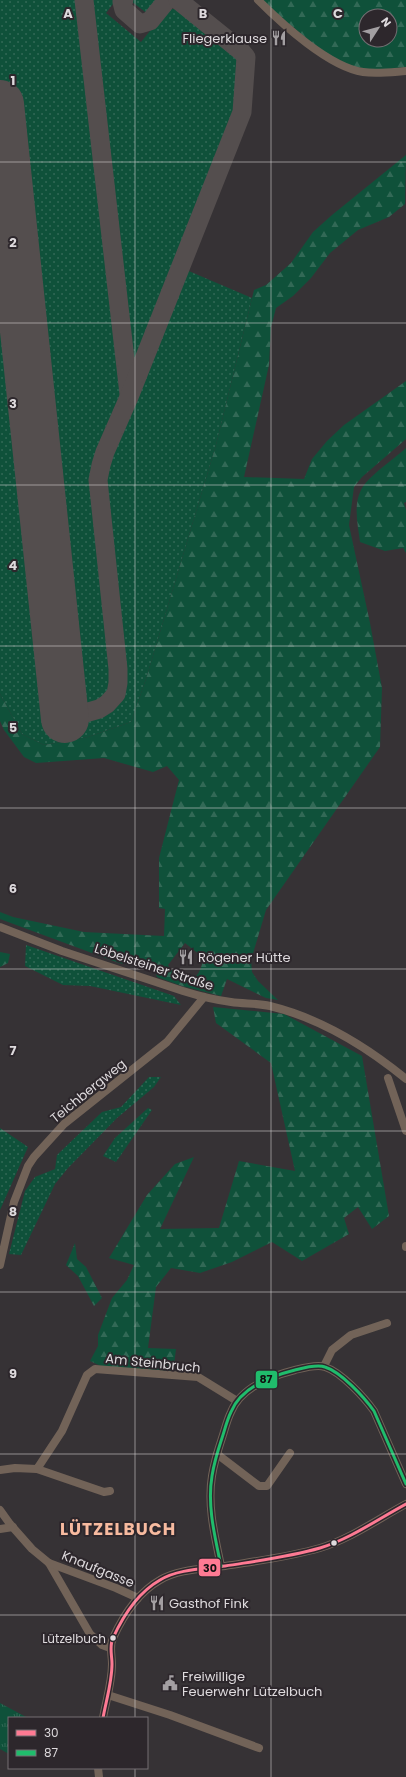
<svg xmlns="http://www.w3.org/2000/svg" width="406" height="1777" font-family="Poppins,sans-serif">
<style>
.grass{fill:url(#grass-dots)}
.forest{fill:url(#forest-firs);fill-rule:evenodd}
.park{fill:url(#park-tufts)}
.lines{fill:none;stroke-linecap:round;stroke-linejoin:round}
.taxiway{stroke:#544e4e;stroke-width:19}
.runway{stroke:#544e4e;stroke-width:48}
.minor{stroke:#726358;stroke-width:8}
.bus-1-casing{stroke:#2d272c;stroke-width:6}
.bus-2-casing{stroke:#2d272c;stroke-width:6}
.bus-1{stroke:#fe7a93;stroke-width:3}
.bus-2{stroke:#20bc6c;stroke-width:3}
.grid{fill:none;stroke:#dedadd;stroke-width:1;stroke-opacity:0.55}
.bus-dot{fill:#dedadd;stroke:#2d272c;stroke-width:1.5}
.labels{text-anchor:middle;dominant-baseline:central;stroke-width:4;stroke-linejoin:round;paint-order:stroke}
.bus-label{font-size:12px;fill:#dedadd;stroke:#2d272c;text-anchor:end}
.poi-label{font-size:13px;fill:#dedadd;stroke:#2d272c;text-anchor:start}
.street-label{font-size:13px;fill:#dedadd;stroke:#2d272c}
.district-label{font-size:17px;font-weight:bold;letter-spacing:1px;fill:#f7ba9f;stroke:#2d272c}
.grid-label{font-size:13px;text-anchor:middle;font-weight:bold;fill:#dedadd;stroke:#2d272c;stroke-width:4;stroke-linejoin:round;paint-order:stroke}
.line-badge{stroke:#2d272c;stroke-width:1.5}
.pale-badge-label{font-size:11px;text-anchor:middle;font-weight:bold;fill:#111}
</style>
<defs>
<pattern id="grass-dots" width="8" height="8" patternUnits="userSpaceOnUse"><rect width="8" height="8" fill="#0f513a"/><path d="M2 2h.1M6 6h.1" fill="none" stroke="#326956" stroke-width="1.8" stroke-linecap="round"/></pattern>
<pattern id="forest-firs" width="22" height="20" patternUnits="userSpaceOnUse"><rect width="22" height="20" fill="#0f513a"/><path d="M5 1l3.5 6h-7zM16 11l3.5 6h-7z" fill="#326956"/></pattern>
<pattern id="park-tufts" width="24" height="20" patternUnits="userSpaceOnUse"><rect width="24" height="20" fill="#0f513a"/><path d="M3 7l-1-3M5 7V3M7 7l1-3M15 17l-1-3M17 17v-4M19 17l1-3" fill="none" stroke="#326956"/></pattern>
</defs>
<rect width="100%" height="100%" fill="#363235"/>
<!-- grass -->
<g class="grass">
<path d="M0 0H116L106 13 141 42 168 9H178L237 55C245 73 241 97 238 116L177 266 252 298 216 445 146 679 131 722 88 737 44 745 22 734 0 694Z"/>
<polygon points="132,0 161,0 149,15 131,1"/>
<polygon points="26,945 174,996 181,1005 90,986 63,985 25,966"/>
<polygon points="149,1077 161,1077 154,1087 117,1118 68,1168 55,1184 21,1255 9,1254 25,1191 35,1177 55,1169 57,1155 102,1112 121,1107"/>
<polygon points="148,1108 152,1110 116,1162 103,1156 115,1138"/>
<polygon points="0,1128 28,1147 0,1210"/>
</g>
<!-- forest -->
<g class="forest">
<path d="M260 0H406V69L363 71 334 61ZM366 16H390V40H366Z"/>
<path d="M406 155 405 204 389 217 358 230 330 253 311 278 293 296 276 308 271 327 269 365 244 477 304 479 312 459 327 441 344 425 406 381V439L362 477 354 487 349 525 370 623 382 688 380 747 266 910 251 960 252 972 258 981 278 1000 266 998 227 979 221 996 182 986 157 977 154 969 119 963 0 919V912L13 917 84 932 164 936 165 909 159 908V858L179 780 167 766 153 772 104 758 36 763 24 757 4 730 0 721V694L22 734 44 745 88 737 131 722 146 679 216 445 254 290 266 285 291 263 313 232 332 215ZM185 943 204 958C202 964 200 973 196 976 188 983 171 973 168 965Z"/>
<path d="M406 448V502L404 503 406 510V553L403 548 385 551 360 542C358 526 353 505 361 490 367 477 394 459 406 448Z"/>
<polygon points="0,952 10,954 8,963 0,967"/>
<polygon points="213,1007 284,1014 362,1056 389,1216 372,1229 358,1207 344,1218 349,1234 302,1261 272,1242 232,1262 200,1273 171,1268 156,1287 148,1348 176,1349 173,1373 101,1366 90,1361 98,1346 98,1335 112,1298 127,1280 134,1265 109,1258 147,1195 175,1164 194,1157 160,1229 219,1228 239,1161 295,1171 271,1063 216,1023"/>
<polygon points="75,1243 77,1259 86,1267 102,1298 94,1306 78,1276 66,1265"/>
</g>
<!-- park -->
<polygon class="park" points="0,1703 28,1718 9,1718 9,1754 0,1749"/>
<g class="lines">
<!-- taxiway -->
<g class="taxiway">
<polyline points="84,0 129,394"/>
<polyline points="124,0 122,2 124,10 140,24 150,21 167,0"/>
<polyline points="64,710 85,713 99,709 107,704 116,694 118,683 118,669 98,480 101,465 105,452 129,397 242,112 246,57 241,51 178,0"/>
</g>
<!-- runway -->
<polyline class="runway" points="0,104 65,719"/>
<!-- minor -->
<g class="minor">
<path d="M258 0C282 24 329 67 363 72 377 74 392 72 406 71"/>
<path d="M0 927 62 951 183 991C199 996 215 1000 231 1002 244 1004 257 1003 270 1006 319 1018 367 1047 406 1079"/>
<polyline points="388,1078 406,1131"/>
<polyline points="406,1246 406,1247"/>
<polyline points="0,1265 14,1202 28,1166 34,1157 64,1124 167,1042 204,997"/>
<polyline points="324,1366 332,1350 351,1335 387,1323"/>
<polyline points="217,1454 259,1486 267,1486 290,1453"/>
<polyline points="37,1469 104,1492 110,1491"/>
<polyline points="0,1470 15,1468 37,1469 62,1431 87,1375 95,1369 198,1377 237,1401"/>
<polyline points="0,1510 10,1524 32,1549 49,1563 90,1634 102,1645 110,1648"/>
<polyline points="0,1529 13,1527"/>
<polyline points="49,1563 116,1588 138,1598"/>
<path d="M221 1566C215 1537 207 1506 212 1476 214 1463 218 1450 222 1438 225 1429 227 1420 231 1412 241 1387 271 1376 295 1370 303 1368 317 1364 325 1367 341 1372 364 1397 374 1411L406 1484"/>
<polyline points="108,1695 170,1715 259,1748"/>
<path d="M103 1718C106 1701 112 1682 112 1664 112 1655 109 1646 113 1638 123 1616 139 1592 160 1580 178 1569 204 1569 225 1566 256 1561 289 1557 320 1548 350 1539 378 1519 406 1504"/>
<polyline points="98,1768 99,1777"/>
</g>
<!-- bus-1 casing -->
<g class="bus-1-casing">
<path id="bus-1" d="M103 1718C106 1701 112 1682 112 1664 112 1655 109 1646 113 1638 123 1616 139 1592 160 1580 178 1569 204 1569 225 1566 256 1561 289 1557 320 1548 350 1539 378 1519 406 1504"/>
</g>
<!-- bus-2 casing -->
<g class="bus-2-casing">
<path id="bus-2" d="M221 1566C215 1537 207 1506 212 1476 214 1463 218 1450 222 1438 225 1429 227 1420 231 1412 241 1387 271 1376 295 1370 303 1368 317 1364 325 1367 341 1372 364 1397 374 1411L406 1484"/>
</g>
<!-- bus-1 -->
<use href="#bus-1" class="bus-1"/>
<!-- bus-2 -->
<use href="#bus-2" class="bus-2"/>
</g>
<!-- grid -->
<path class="grid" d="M135 0V1718M271 0V1777M0 162H406M0 323H406M0 485H406M0 646H406M0 808H406M0 969H406M0 1131H406M0 1292H406M0 1454H406M0 1615H406M135 1768V1777"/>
<!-- icons -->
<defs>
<g id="restaurant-bare" transform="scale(1.2)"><path d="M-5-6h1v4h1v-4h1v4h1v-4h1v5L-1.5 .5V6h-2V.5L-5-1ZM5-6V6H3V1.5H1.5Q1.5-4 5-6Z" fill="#a39fa2" stroke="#2d272c" stroke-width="2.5" paint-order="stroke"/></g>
<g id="civic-bare" transform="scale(1.2)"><path d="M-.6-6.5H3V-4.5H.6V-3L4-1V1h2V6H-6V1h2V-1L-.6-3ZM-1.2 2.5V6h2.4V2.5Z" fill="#a39fa2" stroke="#2d272c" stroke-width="2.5" paint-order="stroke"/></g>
</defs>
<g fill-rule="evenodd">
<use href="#restaurant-bare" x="279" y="38"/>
<use href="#restaurant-bare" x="186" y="957"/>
<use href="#restaurant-bare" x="157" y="1603"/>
<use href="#civic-bare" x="170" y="1683"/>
</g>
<!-- markers -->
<g class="bus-dot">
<circle cx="334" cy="1543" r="3.5"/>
<circle cx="113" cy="1638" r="3.5"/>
</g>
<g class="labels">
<!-- bus labels -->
<g class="bus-label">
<text x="106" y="1638">Lützelbuch</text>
</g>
<!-- poi labels -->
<g class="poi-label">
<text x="267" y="38" text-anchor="end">Fliegerklause</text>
<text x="198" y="957">Rögener Hütte</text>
<text x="169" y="1603">Gasthof Fink</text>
<text x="182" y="1676">Freiwillige<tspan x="182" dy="15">Feuerwehr Lützelbuch</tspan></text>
</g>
<!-- street labels -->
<g class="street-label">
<text transform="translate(154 967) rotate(18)">Löbelsteiner Straße</text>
<text transform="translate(88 1091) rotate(-39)">Teichbergweg</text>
<text transform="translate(153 1363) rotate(6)">Am Steinbruch</text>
<text transform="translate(98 1569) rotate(22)">Knaufgasse</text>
</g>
<!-- district labels -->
<g class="district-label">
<text x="118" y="1529">LÜTZELBUCH</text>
</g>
</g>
<g class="grid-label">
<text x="68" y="18">A</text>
<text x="203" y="18">B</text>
<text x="338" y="18">C</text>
<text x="13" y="85">1</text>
<text x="13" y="247">2</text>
<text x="13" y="408">3</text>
<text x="13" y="570">4</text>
<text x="13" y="732">5</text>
<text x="13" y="893">6</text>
<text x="13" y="1055">7</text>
<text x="13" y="1216">8</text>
<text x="13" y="1378">9</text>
</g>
<g class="line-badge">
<rect x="255" y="1370" width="23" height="19" rx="4" fill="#20bc6c"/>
<rect x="198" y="1558" width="23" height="19" rx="4" fill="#fe7a93"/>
</g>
<g class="pale-badge-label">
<text x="266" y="1383">87</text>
<text x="210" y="1572">30</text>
</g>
<!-- legend -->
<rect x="8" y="1717" width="140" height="52" fill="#2d272c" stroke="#746f73"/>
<rect x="16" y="1730" width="20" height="6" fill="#fe7a93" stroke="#746f73"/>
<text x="44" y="1737" font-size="12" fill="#dedadd">30</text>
<rect x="16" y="1750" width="20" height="6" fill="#20bc6c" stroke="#746f73"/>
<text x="44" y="1757" font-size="12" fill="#dedadd">87</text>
<!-- north arrow -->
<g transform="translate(378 28) rotate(54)"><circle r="19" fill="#2d272c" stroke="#746f73"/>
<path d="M0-3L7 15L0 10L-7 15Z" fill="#a39fa2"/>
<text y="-6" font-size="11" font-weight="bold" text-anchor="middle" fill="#dedadd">N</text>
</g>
</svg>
